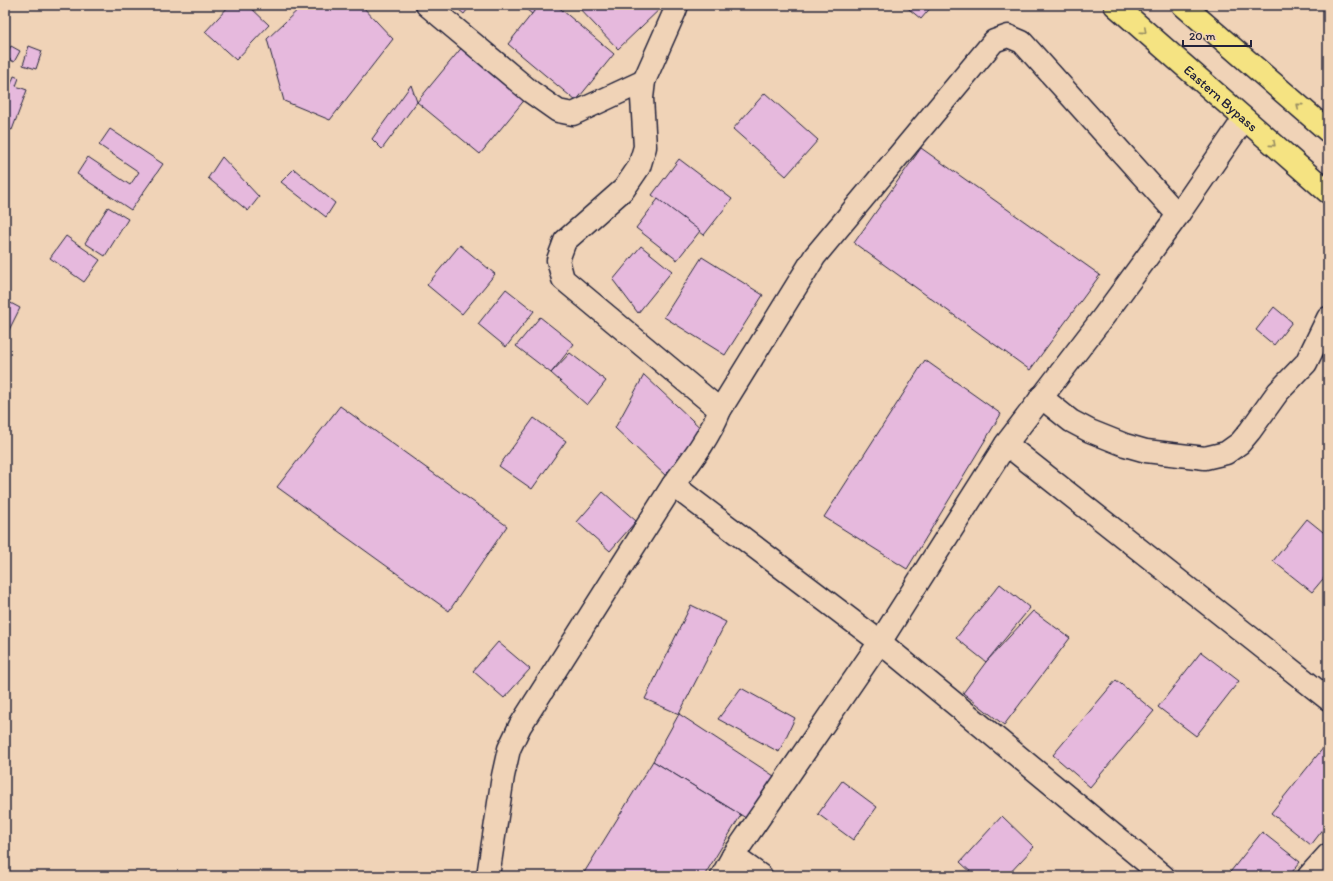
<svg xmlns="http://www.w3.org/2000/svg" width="1333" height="881" font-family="Itim,sans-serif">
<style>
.building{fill:#e6b9dd;stroke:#22223b}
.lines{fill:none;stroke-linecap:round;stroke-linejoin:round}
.minor-casing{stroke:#22223b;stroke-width:25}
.primary-casing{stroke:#22223b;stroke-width:25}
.minor{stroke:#f0d3b7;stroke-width:22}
.primary{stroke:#f5e382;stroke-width:22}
.oneway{stroke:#968c62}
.labels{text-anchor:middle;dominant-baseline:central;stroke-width:3.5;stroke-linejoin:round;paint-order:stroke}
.street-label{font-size:14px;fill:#22223b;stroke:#f0d3b7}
</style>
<rect width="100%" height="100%" fill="#f0d3b7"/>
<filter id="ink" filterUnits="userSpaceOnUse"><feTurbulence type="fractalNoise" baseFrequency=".025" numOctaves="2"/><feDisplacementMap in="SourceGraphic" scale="8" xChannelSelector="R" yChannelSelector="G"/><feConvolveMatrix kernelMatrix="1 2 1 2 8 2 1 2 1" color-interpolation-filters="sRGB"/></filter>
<g filter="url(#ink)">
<!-- building -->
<g class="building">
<polygon points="230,5 248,5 269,25 236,60 205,32"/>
<polygon points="303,5 361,5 393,39 330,120 284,101 267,39"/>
<polygon points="453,5 471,5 464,14"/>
<polygon points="521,5 539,5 532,14"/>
<polygon points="539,5 556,5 614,54 576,101 508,44"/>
<polygon points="576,5 664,5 618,49"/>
<polygon points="904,5 933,5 921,19"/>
<polygon points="468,40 531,92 480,154 417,102"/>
<polygon points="11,46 20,51 14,62 5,57"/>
<polygon points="29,46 42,51 36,69 23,65"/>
<polygon points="14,76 19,78 16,86 27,90 12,130 5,127 5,82 11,84"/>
<polygon points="411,85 417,102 382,149 372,139"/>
<polygon points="765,93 818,140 786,176 733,129"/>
<polygon points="110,129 163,164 131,210 77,174 88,157 130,185 139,172 99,145"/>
<polygon points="921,148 1100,275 1030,370 854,243"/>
<polygon points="222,157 259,197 248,211 208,178"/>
<polygon points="679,159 732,199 704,235 652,195"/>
<polygon points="294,169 335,203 326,217 281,182"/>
<polygon points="658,199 700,231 677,260 636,228"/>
<polygon points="108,207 128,219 105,256 85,243"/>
<polygon points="66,236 100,260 84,282 50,258"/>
<polygon points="460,245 495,274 462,314 427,285"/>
<polygon points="641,246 672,271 638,313 613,280"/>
<polygon points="702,257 763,295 725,355 664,317"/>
<polygon points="506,289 534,311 506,347 478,324"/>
<polygon points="5,300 20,308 9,330 5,328"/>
<polygon points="1274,307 1292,322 1274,345 1256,330"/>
<polygon points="540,317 574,344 551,373 516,346"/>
<polygon points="570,353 606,381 587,405 551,373"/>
<polygon points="925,360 1001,414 907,569 824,517"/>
<polygon points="644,375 707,434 667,477 615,428"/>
<polygon points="340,406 507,526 449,611 277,487"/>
<polygon points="534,418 566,441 532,489 499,466"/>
<polygon points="603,492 636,521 610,551 577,522"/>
<polygon points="1307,519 1328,536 1328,573 1312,592 1273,561"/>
<polygon points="1000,584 1030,608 986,662 956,638"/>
<polygon points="691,605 726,622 679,714 645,699"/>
<polygon points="1033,611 1070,638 1004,725 963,693 986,662"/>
<polygon points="498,642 530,669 504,698 473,671"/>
<polygon points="1201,652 1239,681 1196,736 1158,707"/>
<polygon points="1116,680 1154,711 1090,787 1053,755"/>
<polygon points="741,688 795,718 779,752 718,719"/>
<polygon points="679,714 774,776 746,818 653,761"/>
<polygon points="1328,742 1328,823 1311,845 1271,813"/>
<polygon points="653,761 741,815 704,876 582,876"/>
<polygon points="842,781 877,807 853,840 818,814"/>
<polygon points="1002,816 1034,847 1007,876 975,876 960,862"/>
<polygon points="1262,832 1300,862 1289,876 1227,876"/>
</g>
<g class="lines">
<!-- minor casing -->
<g class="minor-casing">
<g id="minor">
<polyline points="427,5 531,92 558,111 573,114 644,81"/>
<polyline points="677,5 675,11 644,81 642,98 645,147 639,167 624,189 565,241 558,260 563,279 720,410"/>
<polyline points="1041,397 1071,421 1090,431 1125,445 1146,451 1205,458 1226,453 1240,443 1250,431 1278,392 1306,363 1328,318"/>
<polyline points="1006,444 1328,699"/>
<polyline points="673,485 880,642 1163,876"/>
<polyline points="733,856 761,876"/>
<path d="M488 876 503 776 509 749 520 726 673 485C691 461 709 438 720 410L815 256 994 41 1008 36 1022 42 1178 215"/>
<polyline points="722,876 733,856 880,642 1006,444 1104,316 1178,215 1244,119"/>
<polyline points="1309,876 1328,855"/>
</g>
</g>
<!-- primary casing -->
<g class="primary-casing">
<g id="primary">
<path id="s1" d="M1115 5 1328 192"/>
<polyline points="1183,5 1328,131"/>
</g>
</g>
<!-- minor -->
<use href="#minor" class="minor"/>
<!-- primary -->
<use href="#primary" class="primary"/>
</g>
<!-- one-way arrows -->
<defs><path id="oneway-chevron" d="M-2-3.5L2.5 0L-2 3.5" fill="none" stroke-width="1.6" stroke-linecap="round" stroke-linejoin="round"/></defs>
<g class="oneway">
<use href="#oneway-chevron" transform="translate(1144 31) rotate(41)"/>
<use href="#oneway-chevron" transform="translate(1299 106) rotate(-139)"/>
<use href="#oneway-chevron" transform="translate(1273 144) rotate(41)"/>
</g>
</g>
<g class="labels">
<!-- street labels -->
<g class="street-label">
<text stroke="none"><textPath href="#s1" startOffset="141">Eastern Bypass</textPath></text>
</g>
</g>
<!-- margin -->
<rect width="1333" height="881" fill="none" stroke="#f0d3b7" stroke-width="20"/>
<rect x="10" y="10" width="1313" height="861" fill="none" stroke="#22223b" stroke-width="1.5" filter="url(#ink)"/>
<!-- scale -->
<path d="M1183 40v6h68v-6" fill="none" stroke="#22223b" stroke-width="2"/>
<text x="1189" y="40" font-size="12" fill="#22223b" stroke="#f0d3b7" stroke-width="3" paint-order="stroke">20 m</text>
</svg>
